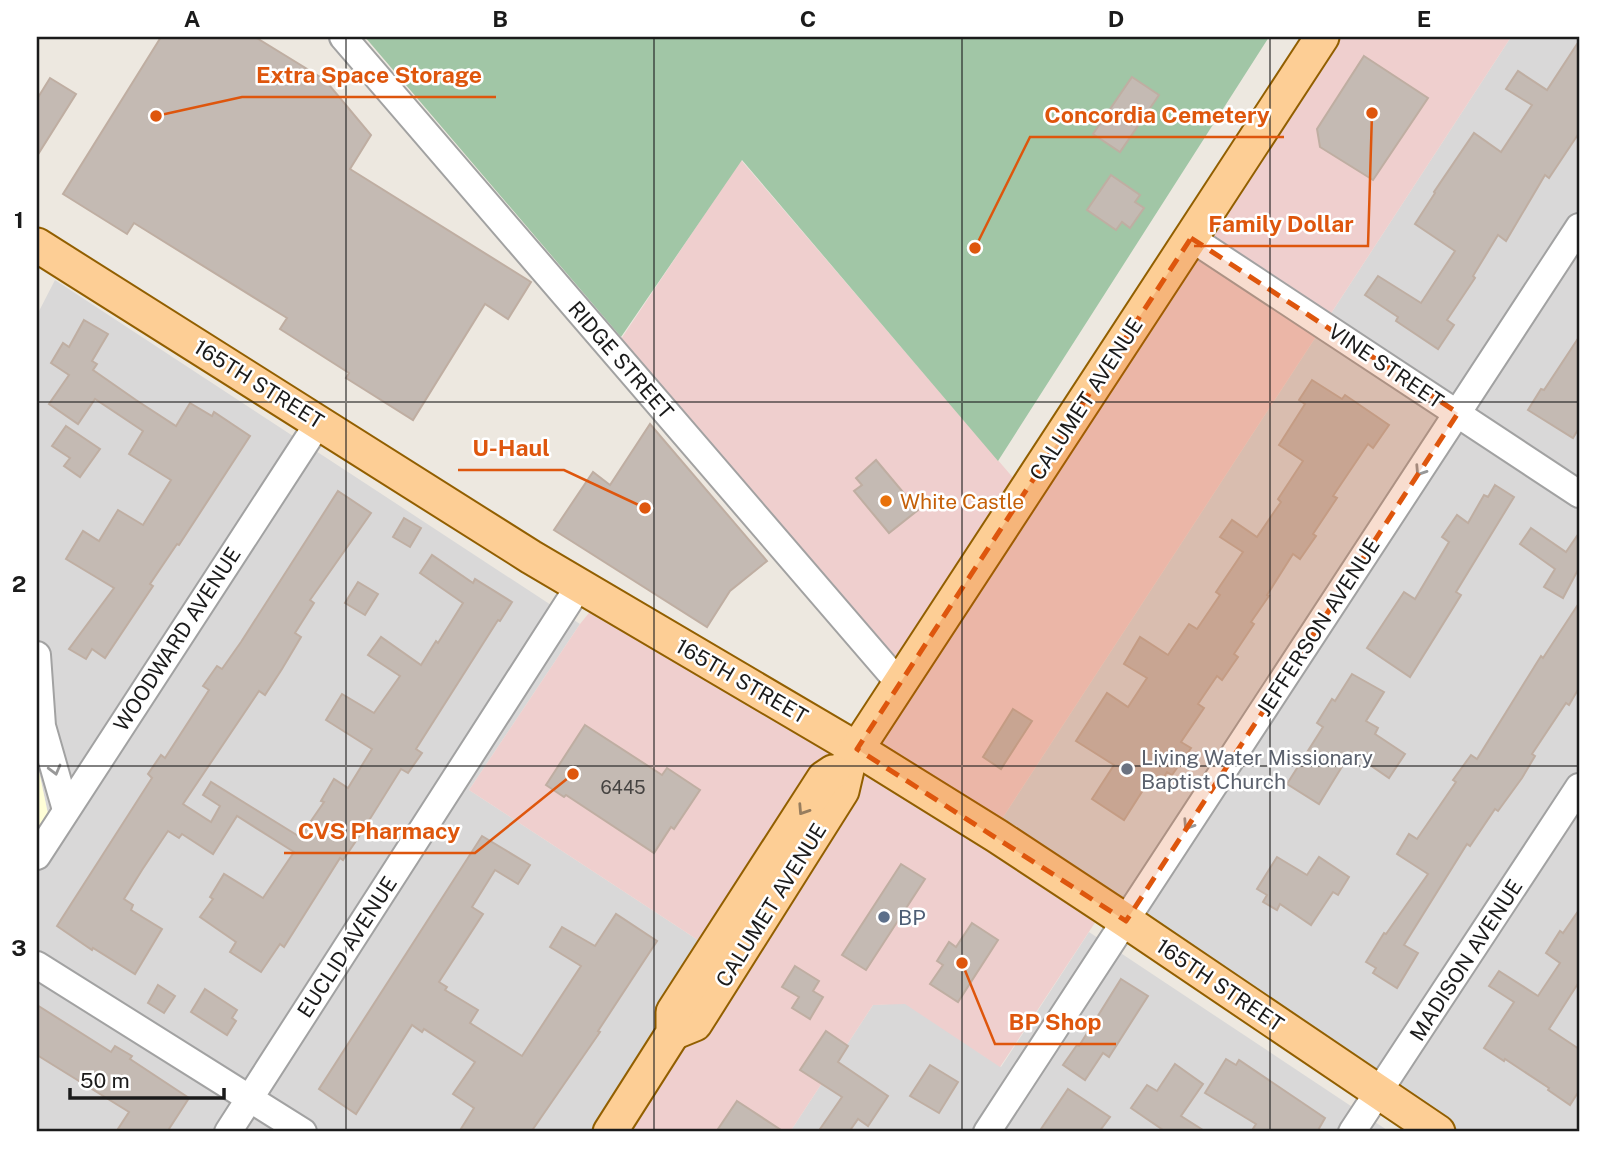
<svg xmlns="http://www.w3.org/2000/svg" width="1616" height="1169" font-family="'Public Sans',sans-serif">
<style>
.residential{fill:#d9d8d8}
.commercial{fill:#efcfce}
.education{fill:#fffed7}
.cemetery{fill:#a1c6a6}
.building{fill:#c4bab3;stroke:#bfaea2;stroke-width:2}
.lines{fill:none;stroke-linecap:round;stroke-linejoin:round}
.minor-casing{stroke:#a2a2a2;stroke-width:30}
.major-casing{stroke:#925f00;stroke-width:37}
.minor{stroke:#fff;stroke-width:26}
.major{stroke:#fdce95;stroke-width:33}
.oneway{stroke:#989898}
.oneway2{stroke:#977d5e}
.marked{fill:#de560d;fill-opacity:0.2;stroke:#de560d;stroke-width:5;stroke-dasharray:14 9;stroke-linejoin:round}
.grid{fill:none;stroke:#1b1b1b;stroke-width:2;stroke-opacity:0.55}
.food-dot{fill:#e8710a;stroke:#fff;stroke-width:2.5}
.worship-dot{fill:#6b7280;stroke:#fff;stroke-width:2.5}
.service-dot{fill:#5c6f8a;stroke:#fff;stroke-width:2.5}
.labels{text-anchor:middle;dominant-baseline:central;stroke-width:5;stroke-linejoin:round;paint-order:stroke}
.number-label{font-size:18px;fill:#454341}
.street-label{font-size:21px;fill:#1b1b1b;stroke:#fff}
.food-label{font-size:21px;fill:#c56008;stroke:#fff;text-anchor:start}
.worship-label{font-size:21px;fill:#5b616d;stroke:#fff;text-anchor:start}
.service-label{font-size:21px;fill:#4e5e75;stroke:#fff;text-anchor:start}
.leader{fill:none;stroke:#de560d;stroke-width:2.5}
.callout-dot{fill:#de560d;stroke:#fff;stroke-width:2.5}
.callout-label{font-size:23px;text-anchor:middle;font-weight:bold;fill:#de560d;stroke:#fff;stroke-width:5;stroke-linejoin:round;paint-order:stroke}
.neatline{fill:none;stroke:#1b1b1b;stroke-width:2.5}
.grid-label{font-size:23px;text-anchor:middle;font-weight:bold;fill:#1b1b1b}
</style>
<rect width="100%" height="100%" fill="#ede8e0"/>
<!-- residential -->
<g class="residential">
<polygon points="1511,37 1579,37 1579,1132 1453,1132 996,828"/>
<polygon points="55,280 580,624 469,790 707,946 665,1033 600,1132 37,1132 37,874 55,847 37,762 37,315"/>
<polygon points="1089,932 1390,1132 790,1132 873,1005 905,1003 1001,1067"/>
</g>
<!-- commercial -->
<g class="commercial">
<polygon points="1326,37 1511,37 996,828 864,749"/>
<polygon points="741,160 1021,487 898,672 617,345"/>
<polygon points="597,603 849,752 707,946 469,790 580,624"/>
<polygon points="858,757 1102,912 1000,1067 905,1004 873,1005 790,1132 614,1132"/>
</g>
<!-- education -->
<polygon class="education" points="37,762 55,847 37,874"/>
<!-- cemetery -->
<polygon class="cemetery" points="365,37 1269,37 998,461 742,160 621,337"/>
<!-- building -->
<g class="building">
<polygon points="161,37 255,37 325,80 371,135 350,169 531,282 508,319 485,304 413,420 346,378 349,373 280,329 287,318 134,223 127,234 63,194"/>
<polygon points="1579,41 1579,133 1549,178 1545,175 1506,241 1498,235 1473,276 1475,278 1447,320 1454,325 1438,349 1396,321 1398,317 1365,295 1378,276 1421,303 1455,251 1415,224 1435,193 1434,192 1474,133 1501,152 1532,105 1506,89 1518,71 1547,90"/>
<polygon points="1364,56 1428,98 1373,180 1320,147 1317,129"/>
<polygon points="1132,77 1159,95 1120,152 1093,134"/>
<polygon points="50,78 76,94 37,156 37,99"/>
<polygon points="1111,175 1140,195 1135,202 1144,208 1130,228 1122,222 1116,230 1087,210"/>
<polygon points="84,320 108,334 92,361 97,364 93,370 136,400 176,426 190,403 212,416 214,412 250,436 179,545 177,544 150,584 153,586 105,658 92,649 86,659 69,649 114,588 66,559 83,531 99,541 118,510 143,525 171,480 129,454 143,431 95,399 78,424 49,404 69,375 51,363 63,343 69,347"/>
<polygon points="1579,337 1579,428 1573,438 1528,410 1541,389 1544,390"/>
<polygon points="1312,380 1342,399 1345,395 1389,425 1373,448 1368,444 1333,496 1337,498 1313,534 1316,536 1300,559 1293,554 1267,595 1269,596 1251,622 1254,624 1234,654 1238,657 1222,680 1217,676 1198,704 1204,708 1181,742 1191,748 1172,775 1167,772 1161,782 1152,776 1124,820 1092,799 1114,765 1076,741 1107,693 1128,707 1147,678 1124,664 1140,637 1168,655 1189,624 1197,629 1220,595 1216,592 1243,552 1220,537 1232,520 1257,537 1281,502 1278,499 1303,461 1279,445 1305,404 1299,400"/>
<polygon points="650,424 767,561 730,591 707,627 554,530 593,472 610,485"/>
<polygon points="66,426 100,449 80,477 64,466 70,458 52,446"/>
<polygon points="876,460 918,510 889,533 854,491 862,485 856,478"/>
<polygon points="1495,485 1514,497 1456,592 1461,595 1410,677 1367,648 1404,592 1415,599 1449,542 1442,537 1457,515 1468,523 1484,495 1488,497"/>
<polygon points="338,491 371,513 310,600 314,603 295,633 301,637 282,669 265,695 259,691 183,804 211,822 220,806 203,795 211,782 300,837 324,802 321,801 334,779 348,788 372,749 326,720 342,694 374,713 400,676 368,655 381,637 421,665 436,641 438,643 463,603 420,573 432,555 473,583 475,579 512,602 500,621 498,620 416,749 422,753 408,773 401,769 358,838 343,860 340,858 284,947 280,944 261,972 230,952 236,942 200,917 213,899 210,897 224,874 263,898 294,852 237,816 213,854 182,834 179,838 168,831 142,870 124,899 133,905 131,910 162,929 135,974 93,948 92,950 57,926 152,778 148,774 161,755 165,758 209,690 203,686 217,666 222,669 241,642"/>
<polygon points="404,518 421,528 410,547 393,537"/>
<polygon points="1531,528 1566,552 1579,533 1579,568 1563,598 1544,587 1555,569 1520,544"/>
<polygon points="358,582 378,594 365,615 345,603"/>
<polygon points="1579,603 1579,688 1569,705 1566,703 1532,754 1535,756 1522,778 1498,811 1495,809 1470,846 1467,844 1404,945 1418,953 1397,988 1373,973 1376,968 1366,962 1384,933 1386,934 1428,874 1397,854 1409,834 1417,839 1456,782 1453,780 1471,755 1477,759 1541,656 1543,658"/>
<polygon points="1352,674 1384,692 1366,721 1378,728 1375,734 1405,754 1389,778 1351,752 1319,804 1287,784 1323,727 1317,723 1332,699 1335,701"/>
<polygon points="1013,709 1032,721 1001,769 983,757"/>
<polygon points="585,725 662,775 667,768 700,790 674,829 671,827 654,853 566,795 564,797 546,785"/>
<polygon points="482,836 530,865 518,884 495,870 472,907 483,914 439,982 447,987 445,990 478,1010 470,1023 522,1056 581,966 550,947 562,927 595,946 616,914 657,941 598,1031 600,1032 531,1132 459,1132 474,1108 453,1094 475,1062 424,1029 422,1032 412,1025 356,1114 319,1089"/>
<polygon points="1277,857 1307,875 1319,857 1349,877 1338,895 1333,892 1311,925 1280,904 1277,910 1263,902 1267,895 1257,889"/>
<polygon points="901,864 925,879 866,970 842,955"/>
<polygon points="1579,910 1579,982 1549,1029 1579,1049 1579,1091 1570,1105 1548,1090 1549,1088 1505,1059 1504,1061 1484,1048 1514,1002 1489,986 1499,971 1538,996 1560,963 1546,953 1560,931 1563,933"/>
<polygon points="972,923 998,940 958,1002 930,984 943,965 937,961 949,942 956,947"/>
<polygon points="795,966 819,981 813,991 823,997 810,1019 792,1008 799,997 782,987"/>
<polygon points="1121,979 1148,996 1109,1057 1103,1053 1085,1080 1063,1065 1077,1045 1079,1046"/>
<polygon points="158,985 175,996 164,1013 148,1003"/>
<polygon points="205,989 237,1010 232,1018 236,1021 227,1035 191,1012"/>
<polygon points="37,1005 111,1052 115,1046 132,1056 130,1059 189,1098 167,1132 116,1132 129,1112 37,1055"/>
<polygon points="826,1031 848,1046 838,1062 888,1096 868,1126 858,1119 849,1132 818,1132 842,1097 800,1070"/>
<polygon points="1226,1059 1236,1065 1239,1060 1325,1118 1317,1132 1251,1132 1256,1124 1205,1093"/>
<polygon points="1175,1064 1203,1084 1181,1116 1206,1132 1166,1132 1131,1108 1147,1085 1157,1091"/>
<polygon points="930,1065 958,1082 939,1113 910,1096"/>
<polygon points="1068,1089 1110,1117 1099,1132 1039,1132"/>
<polygon points="737,1101 784,1132 716,1132"/>
</g>
<g class="lines">
<!-- minor casing -->
<g class="minor-casing">
<g id="minor">
<polyline points="343,37 900,684"/>
<polyline points="1191,238 1579,494"/>
<polyline points="37,655 42,726 66,810"/>
<polyline points="37,856 319,422"/>
<polyline points="37,965 303,1132"/>
<polyline points="228,1132 579,586"/>
<polyline points="987,1132 1579,227"/>
<polyline points="1352,1132 1579,787"/>
</g>
</g>
<!-- major casing -->
<g class="major-casing">
<g id="major">
<polyline points="37,245 531,557 857,749 997,836 1126,921 1438,1132"/>
<polyline points="673,1033 695,1024 842,791 849,761 1322,37"/>
<polyline points="610,1132 673,1033 673,1012 824,778 833,772"/>
</g>
</g>
<!-- minor -->
<use href="#minor" class="minor"/>
<!-- major -->
<use href="#major" class="major"/>
</g>
<!-- one-way arrows -->
<defs><path id="oneway-chevron" d="M-2-3.5L2.5 0L-2 3.5" fill="none" stroke-width="1.6" stroke-linecap="round" stroke-linejoin="round" transform="scale(1.75)"/></defs>
<g class="oneway">
<use href="#oneway-chevron" transform="translate(1420 471) rotate(123)"/>
<use href="#oneway-chevron" transform="translate(55 770) rotate(75)"/>
<use href="#oneway-chevron" transform="translate(1188 825) rotate(123)"/>
</g>
<use class="oneway2" href="#oneway-chevron" transform="translate(803 810) rotate(123)"/>
<!-- marked area -->
<path class="marked" d="M1191 238 1458 413 1126 921 857 749Z"/>
<!-- grid -->
<path class="grid" d="M346 37V1132M654 37V1132M962 37V1132M1270 37V1132M37 402H1579M37 766H1579"/>
<!-- markers -->
<circle class="food-dot" cx="886" cy="501" r="7"/>
<circle class="worship-dot" cx="1127" cy="769" r="7"/>
<circle class="service-dot" cx="884" cy="917" r="7"/>
<g class="labels">
<!-- number labels -->
<g class="number-label">
<text x="623" y="787">6445</text>
</g>
<!-- street labels -->
<g class="street-label">
<text transform="translate(621 360) rotate(49)">RIDGE STREET</text>
<text transform="translate(1386 366) rotate(34)">VINE STREET</text>
<text transform="translate(259 384) rotate(32)">165TH STREET</text>
<text transform="translate(1086 399) rotate(-57)">CALUMET AVENUE</text>
<text transform="translate(1318 627) rotate(-57)">JEFFERSON AVENUE</text>
<text transform="translate(177 639) rotate(-57)">WOODWARD AVENUE</text>
<text transform="translate(742 681) rotate(30)">165TH STREET</text>
<text transform="translate(771 905) rotate(-58)">CALUMET AVENUE</text>
<text transform="translate(347 947) rotate(-57)">EUCLID AVENUE</text>
<text transform="translate(1466 960) rotate(-57)">MADISON AVENUE</text>
<text transform="translate(1220 985) rotate(34)">165TH STREET</text>
</g>
<!-- food labels -->
<g class="food-label">
<text x="900" y="501">White Castle</text>
</g>
<!-- worship labels -->
<g class="worship-label">
<text x="1141" y="757">Living Water Missionary<tspan x="1141" dy="24">Baptist Church</tspan></text>
</g>
<!-- service labels -->
<g class="service-label">
<text x="898" y="917">BP</text>
</g>
</g>
<!-- callouts -->
<path class="leader" d="M156 116L242 97H496M975 248L1030 137H1284M1372 113L1368 246H1194M645 508L564 470H458M573 774L475 853H284M962 963L995 1044H1116"/>
<g class="callout-dot">
<circle cx="156" cy="116" r="7"/>
<circle cx="975" cy="248" r="7"/>
<circle cx="1372" cy="113" r="7"/>
<circle cx="645" cy="508" r="7"/>
<circle cx="573" cy="774" r="7"/>
<circle cx="962" cy="963" r="7"/>
</g>
<g class="callout-label">
<text x="369" y="83">Extra Space Storage</text>
<text x="1157" y="123">Concordia Cemetery</text>
<text x="1281" y="232">Family Dollar</text>
<text x="511" y="456">U-Haul</text>
<text x="379" y="839">CVS Pharmacy</text>
<text x="1055" y="1030">BP Shop</text>
</g>
<!-- border -->
<rect width="1616" height="1169" fill="none" stroke="#ffffff" stroke-width="77"/>
<!-- scale -->
<path d="M70 1088v10h154v-10" fill="none" stroke="#1b1b1b" stroke-width="3.5"/>
<text x="80" y="1088" font-size="21" fill="#1b1b1b" stroke="#ffffff" stroke-width="5" paint-order="stroke">50 m</text>
<rect x="38" y="38" width="1540" height="1092" class="neatline"/>
<g class="grid-label">
<text x="192" y="27">A</text>
<text x="500" y="27">B</text>
<text x="808" y="27">C</text>
<text x="1116" y="27">D</text>
<text x="1424" y="27">E</text>
<text x="19" y="228">1</text>
<text x="19" y="592">2</text>
<text x="19" y="956">3</text>
</g>
</svg>
